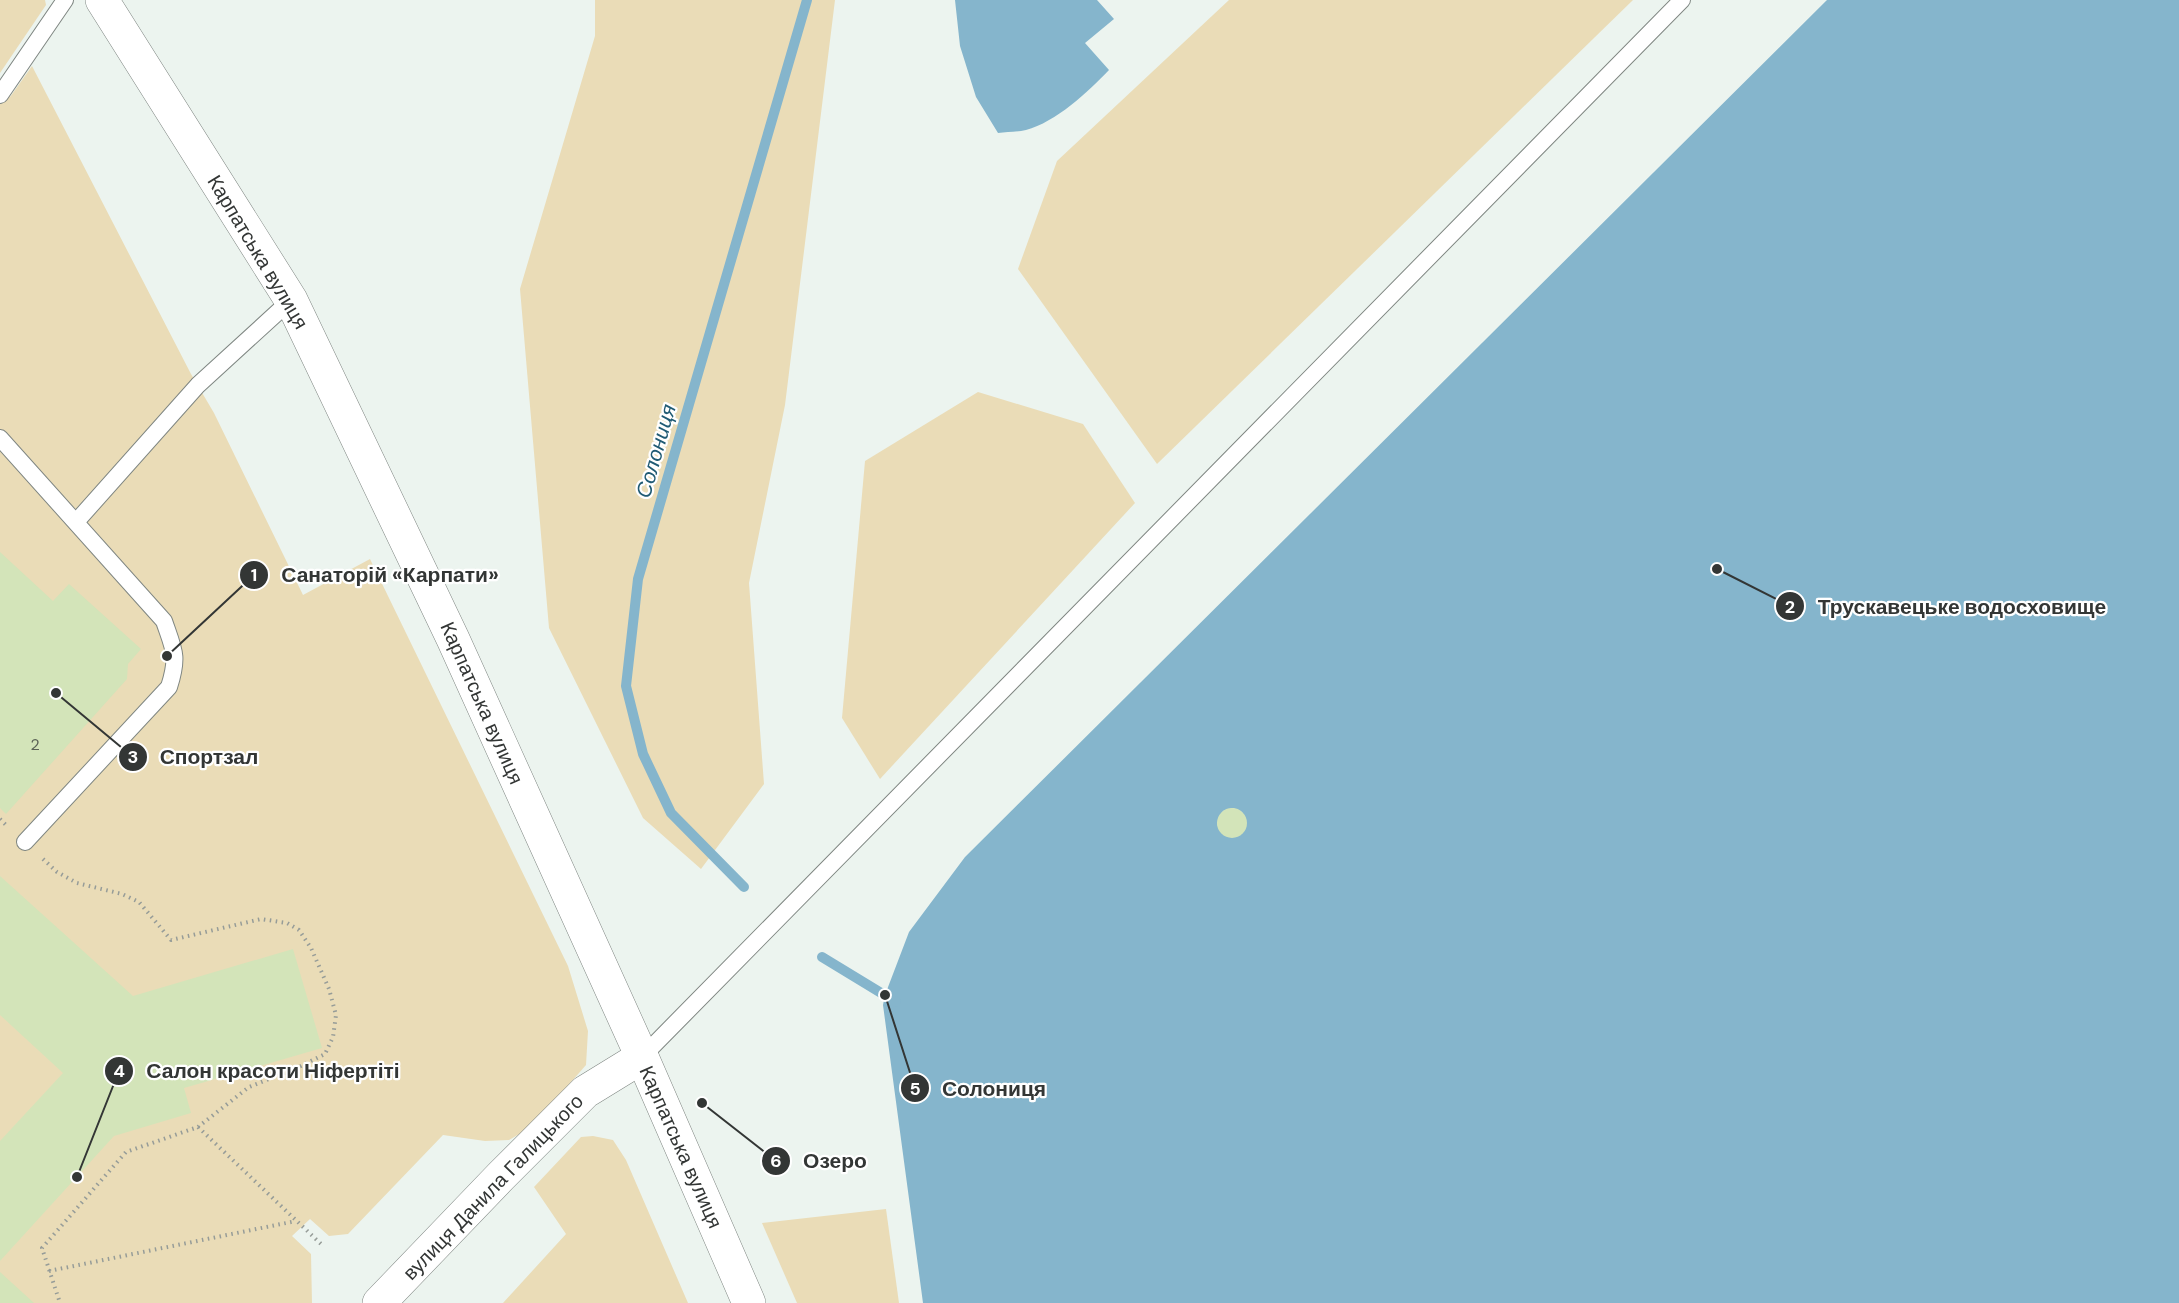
<svg xmlns="http://www.w3.org/2000/svg" width="2179" height="1303" font-family="'DM Sans',sans-serif">
<style>
.green{fill:#eadcb7}
.water{fill:#85b5cc;fill-rule:evenodd}
.lines{fill:none;stroke-linecap:round;stroke-linejoin:round}
.stream{stroke:#85b5cc;stroke-width:10}
.building{fill:#d3e4b9}
.service-casing{stroke:#7f8682;stroke-width:18}
.minor-casing{stroke:#7f8682;stroke-width:34}
.tertiary-casing{stroke:#7f8682;stroke-width:34}
.path{stroke:#969c98;stroke-width:4;stroke-dasharray:1.5 4.5;stroke-linecap:butt}
.service{stroke:#fff;stroke-width:16}
.minor{stroke:#fff;stroke-width:33}
.tertiary{stroke:#fff;stroke-width:33}
.labels{text-anchor:middle;dominant-baseline:central;stroke-width:4.5;stroke-linejoin:round;paint-order:stroke}
.number-label{font-size:16px;fill:#5b6256}
.street-label{font-size:20px;fill:#333635;stroke:#fff}
.water-label{font-size:21px;font-style:italic;fill:#205b74;stroke:#fff}
.leader{fill:none;stroke:#333635;stroke-width:2}
.callout-dot{fill:#333635;stroke:#fff;stroke-width:2}
.mark-label{font-size:18px;text-anchor:middle;font-weight:bold;fill:#fff}
.callout-label{font-size:21px;text-anchor:middle;font-weight:bold;fill:#333635;stroke:#fff;stroke-width:4.5;stroke-linejoin:round;paint-order:stroke}
</style>
<rect width="100%" height="100%" fill="#ecf4ef"/>
<!-- green -->
<g class="green">
<polygon points="0,0 45,0 46,5 0,73"/>
<polygon points="595,0 835,0 785,405 749,583 764,784 701,869 643,818 549,628 520,289 595,36"/>
<polygon points="1229,0 1633,0 1157,464 1018,269 1057,161"/>
<polygon points="32,66 191,374 214,413 303,595 370,559 568,966 588,1031 586,1065 544,1113 528,1129 509,1140 485,1141 443,1135 348,1234 329,1236 310,1219 292,1236 311,1254 312,1303 0,1303 0,83 10,97"/>
<polygon points="978,392 1083,424 1135,503 880,779 842,718 865,461"/>
<polygon points="593,1136 613,1140 626,1160 688,1303 503,1303 566,1234 534,1187 581,1137"/>
<polygon points="886,1209 899,1303 797,1303 762,1223"/>
</g>
<!-- water -->
<g class="water">
<path d="M955 0H1097L1114 19 1085 43 1109 70C1088 92 1056 122 1026 130 1017 132 1007 132 998 133L976 97 960 46Z"/>
<path d="M1827 0H2179V1303H923L883 1005 885 995 909 932 965 857ZM1233 808 1242 812 1246 826C1239 842 1221 840 1217 823L1223 811Z"/>
</g>
<g class="lines">
<!-- stream -->
<g class="stream">
<polyline points="744,887 671,813 643,754 626,686 638,579 807,0"/>
<polyline points="822,957 896,1002"/>
</g>
</g>
<!-- building -->
<g class="building">
<polygon points="0,552 53,601 69,584 141,649 128,664 127,679 6,814 0,808"/>
<circle cx="1232" cy="823" r="15"/>
<polygon points="0,876 133,996 293,949 322,1048 184,1088 191,1113 114,1136 0,1261 0,1141 63,1073 0,1015"/>
<polygon points="0,1272 34,1303 0,1303"/>
</g>
<g class="lines">
<!-- service casing -->
<g class="service-casing">
<g id="service">
<polyline points="0,95 65,0"/>
<path d="M0 438 164 621C174 650 179 656 169 687L25 842"/>
<polyline points="76,522 198,385 291,300"/>
<polyline points="642,1057 1682,0"/>
</g>
</g>
<!-- minor casing -->
<g class="minor-casing">
<polyline id="minor" points="379,1303 501,1176 585,1092 642,1057"/>
</g>
<!-- tertiary casing -->
<g class="tertiary-casing">
<polyline id="tertiary" points="102,0 291,300 453,639 642,1057 749,1303"/>
</g>
<!-- path -->
<g class="path">
<polyline points="0,819 7,826"/>
<polyline points="43,859 57,872 77,883 122,894 139,902 171,940 261,919 287,923 299,930 311,948 329,989 336,1015 333,1037 325,1054 301,1066 249,1087 198,1127 126,1152 42,1248 60,1303"/>
<polyline points="198,1127 321,1244"/>
<polyline points="49,1271 296,1221"/>
</g>
<!-- service -->
<use href="#service" class="service"/>
<!-- minor -->
<use href="#minor" class="minor"/>
<!-- tertiary -->
<use href="#tertiary" class="tertiary"/>
</g>
<g class="labels">
<!-- number labels -->
<g class="number-label">
<text x="35" y="744">2</text>
</g>
<!-- street labels -->
<g class="street-label">
<text transform="translate(258 252) rotate(59)">Карпатська вулиця</text>
<text transform="translate(482 703) rotate(66)">Карпатська вулиця</text>
<text transform="translate(681 1147) rotate(66)">Карпатська вулиця</text>
<text transform="translate(493 1187) rotate(-46)">вулиця Данила Галицького</text>
</g>
<!-- water labels -->
<g class="water-label">
<text transform="translate(656 451) rotate(-74)">Солониця</text>
</g>
</g>
<!-- callouts -->
<path class="leader" d="M167 656L254 575M1717 569L1790 606M56 693L133 757M77 1177L119 1071M885 995L915 1088M702 1103L776 1161"/>
<g class="callout-dot">
<circle cx="167" cy="656" r="6"/>
<circle cx="1717" cy="569" r="6"/>
<circle cx="56" cy="693" r="6"/>
<circle cx="77" cy="1177" r="6"/>
<circle cx="885" cy="995" r="6"/>
<circle cx="702" cy="1103" r="6"/>
<circle cx="254" cy="575" r="15"/>
<circle cx="1790" cy="606" r="15"/>
<circle cx="133" cy="757" r="15"/>
<circle cx="119" cy="1071" r="15"/>
<circle cx="915" cy="1088" r="15"/>
<circle cx="776" cy="1161" r="15"/>
</g>
<g class="mark-label">
<text x="254" y="581">1</text>
<text x="1790" y="613">2</text>
<text x="133" y="763">3</text>
<text x="119" y="1077">4</text>
<text x="915" y="1095">5</text>
<text x="776" y="1167">6</text>
</g>
<g class="callout-label">
<text x="390" y="582">Санаторій «Карпати»</text>
<text x="1962" y="614">Трускавецьке водосховище</text>
<text x="209" y="764">Спортзал</text>
<text x="273" y="1078">Салон красоти Ніфертіті</text>
<text x="994" y="1096">Солониця</text>
<text x="835" y="1168">Озеро</text>
</g>
</svg>
